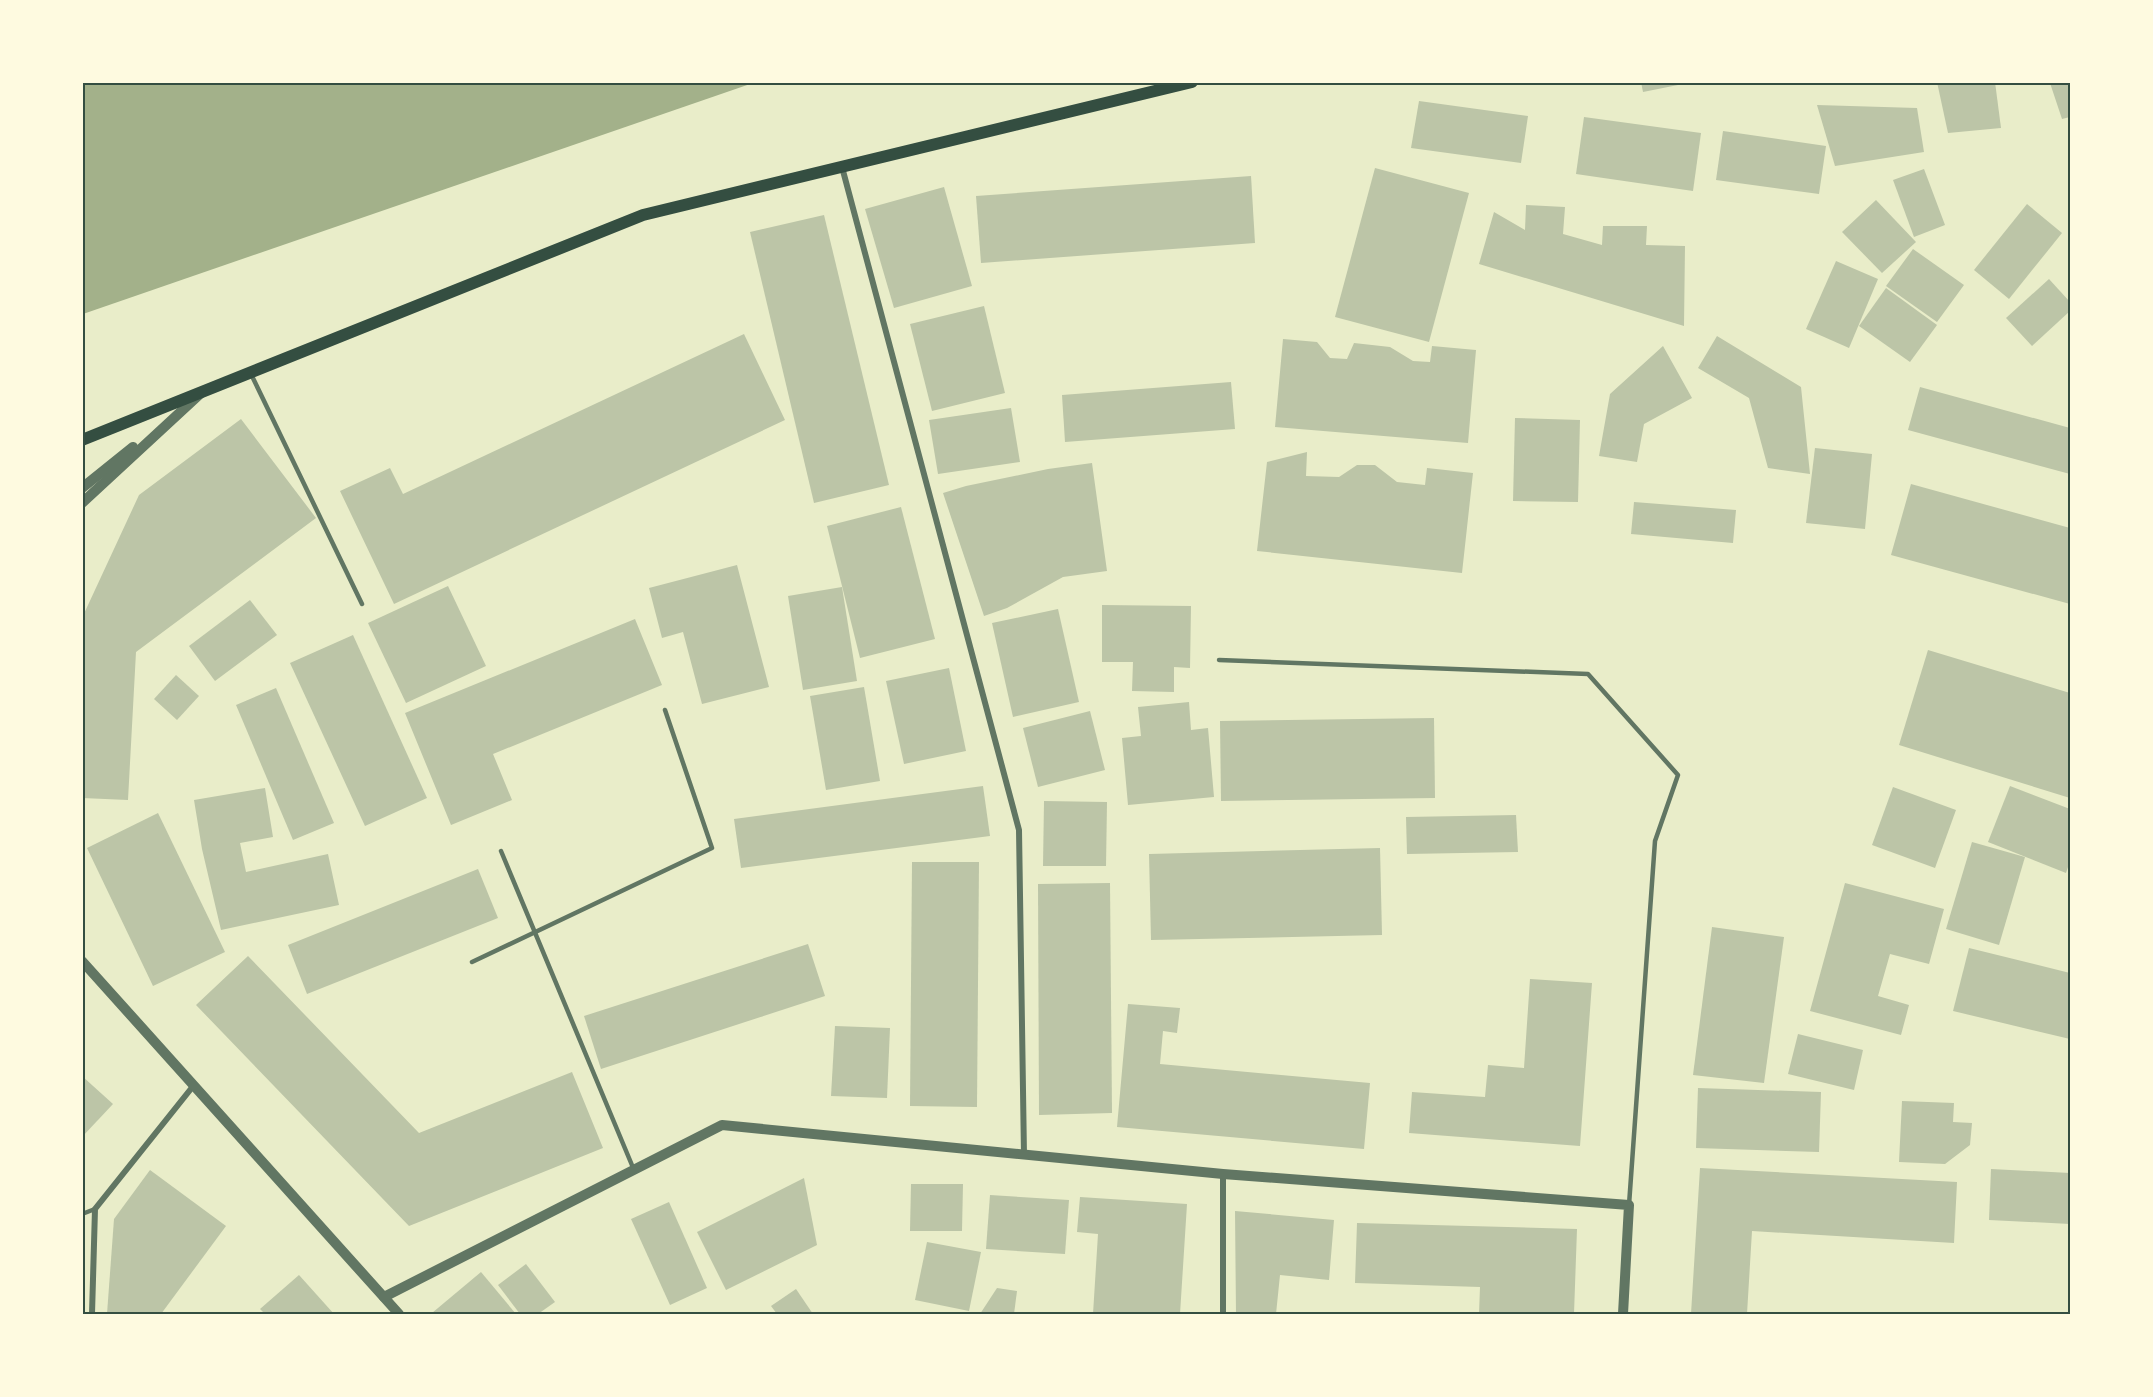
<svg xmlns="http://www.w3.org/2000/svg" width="2153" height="1397" font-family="Spectral,serif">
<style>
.water{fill:#a3b18a}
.building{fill:#bcc5a7}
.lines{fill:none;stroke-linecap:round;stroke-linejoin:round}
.service{stroke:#617663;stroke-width:4.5}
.minor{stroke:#617663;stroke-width:6}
.tertiary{stroke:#617663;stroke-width:10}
.secondary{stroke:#344e41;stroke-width:12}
.neatline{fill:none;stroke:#344e41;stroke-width:2}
</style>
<rect width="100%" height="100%" fill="#e9edc9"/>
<!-- water -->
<polygon class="water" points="83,82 753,82 753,83 83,314"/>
<!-- building -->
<g class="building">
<polygon points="1641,82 1682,82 1683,84 1643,92"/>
<polygon points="1937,82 1995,82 2001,128 1948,133"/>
<polygon points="2070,82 2070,117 2062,119 2050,83"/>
<polygon points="1419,101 1528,116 1521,163 1411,148"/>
<polygon points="1817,105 1917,108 1924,152 1835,166"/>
<polygon points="1584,117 1701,133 1693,191 1576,174"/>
<polygon points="1723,131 1826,146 1819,194 1716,180"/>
<polygon points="1375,168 1469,193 1429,342 1335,317"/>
<polygon points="1924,169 1945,225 1914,237 1893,180"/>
<polygon points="1251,176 1255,243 981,263 976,196"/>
<polygon points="944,187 972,286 894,308 865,209"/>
<polygon points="1876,200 1916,242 1882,273 1842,232"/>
<polygon points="2027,204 2062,233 2009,299 1974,270"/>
<polygon points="1526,205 1565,207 1563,234 1602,245 1603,226 1647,226 1646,245 1685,246 1684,326 1479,264 1494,212 1525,230"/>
<polygon points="824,215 889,485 814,503 750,232"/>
<polygon points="1913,249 1964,285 1937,322 1886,286"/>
<polygon points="1836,261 1878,279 1849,348 1806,329"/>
<polygon points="2049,279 2070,302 2070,311 2032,346 2006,318"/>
<polygon points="1886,288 1937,325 1910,362 1859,326"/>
<polygon points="984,306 1005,393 932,411 910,324"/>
<polygon points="744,334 785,420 394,604 340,491 390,468 403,494"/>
<polygon points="1717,336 1801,387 1810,474 1768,468 1749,398 1698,368"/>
<polygon points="1283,339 1317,342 1330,358 1347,359 1354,343 1390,347 1413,361 1430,362 1432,346 1476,350 1468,443 1275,427"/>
<polygon points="1663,346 1692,398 1644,424 1637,462 1599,456 1610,394"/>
<polygon points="1231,382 1235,429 1065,442 1062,395"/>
<polygon points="1920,387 2070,428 2070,474 1908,430"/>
<polygon points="1011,408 1020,462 938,474 929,420"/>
<polygon points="1515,418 1580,420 1578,502 1513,501"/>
<polygon points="241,419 316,518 136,652 128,800 82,798 82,618 139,495"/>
<polygon points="1815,448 1872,454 1865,529 1806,523"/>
<polygon points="1307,452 1306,476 1339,477 1357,465 1375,465 1397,482 1425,485 1427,468 1473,473 1462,573 1257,551 1267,462"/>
<polygon points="1092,463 1107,571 1063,577 1007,608 984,616 943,493 966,486 1048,469"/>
<polygon points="1911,484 2070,528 2070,604 1891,555"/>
<polygon points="1634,502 1736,510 1733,543 1631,534"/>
<polygon points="901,507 935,639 860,658 827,526"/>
<polygon points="737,565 769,687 702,704 683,632 662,638 649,588"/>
<polygon points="448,586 486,666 406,703 368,623"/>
<polygon points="842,587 857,681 803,690 788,596"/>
<polygon points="250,600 277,635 215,681 189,646"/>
<polygon points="1102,605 1191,606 1190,668 1174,667 1174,692 1132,691 1133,662 1102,662"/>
<polygon points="1058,609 1079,702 1013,717 992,623"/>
<polygon points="635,619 662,685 493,754 512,800 451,825 405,713"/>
<polygon points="353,635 427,798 365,826 290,663"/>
<polygon points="1928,650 2070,693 2070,798 1899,745"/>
<polygon points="949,668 966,751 904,764 886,681"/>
<polygon points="176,675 199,696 177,720 154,699"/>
<polygon points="864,687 880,781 826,790 810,696"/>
<polygon points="276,688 334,823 293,840 236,705"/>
<polygon points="1189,702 1191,730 1208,728 1214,797 1128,805 1122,738 1141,736 1138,707"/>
<polygon points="1090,711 1105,770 1038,787 1023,728"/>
<polygon points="1434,718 1435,798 1221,801 1220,721"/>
<polygon points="983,786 990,836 741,868 734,819"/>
<polygon points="2010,786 2070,809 2070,861 2066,873 1988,842"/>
<polygon points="1893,787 1956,810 1935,868 1872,845"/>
<polygon points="265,788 273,837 240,843 246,872 328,854 339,905 221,930 202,849 194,800"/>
<polygon points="1044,801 1107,802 1106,866 1043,866"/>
<polygon points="158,813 225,952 153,986 87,848"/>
<polygon points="1516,815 1518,852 1407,854 1406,817"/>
<polygon points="1972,842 2025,857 1999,945 1946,929"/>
<polygon points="1380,848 1382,935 1151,940 1149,854"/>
<polygon points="912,862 979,862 977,1107 910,1106"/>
<polygon points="478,869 498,918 307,994 288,945"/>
<polygon points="1110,883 1112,1113 1039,1115 1038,884"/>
<polygon points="1845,883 1944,909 1929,964 1890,954 1878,996 1909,1005 1901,1035 1810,1011"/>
<polygon points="1712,927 1784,937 1764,1083 1693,1075"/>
<polygon points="808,944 825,996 601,1069 584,1016"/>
<polygon points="1969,948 2070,973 2070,1039 1953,1011"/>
<polygon points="248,956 419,1133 572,1072 603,1148 409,1226 196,1005"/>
<polygon points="1530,979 1592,983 1580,1146 1409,1133 1412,1092 1485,1097 1488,1065 1524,1068"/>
<polygon points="1128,1004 1180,1008 1177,1033 1163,1031 1160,1064 1370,1083 1364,1149 1117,1127"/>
<polygon points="835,1026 890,1028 887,1098 831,1096"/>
<polygon points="1798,1034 1863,1050 1854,1090 1788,1074"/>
<polygon points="82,1076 113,1104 82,1137"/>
<polygon points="1698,1088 1821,1092 1819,1152 1696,1148"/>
<polygon points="1902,1101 1954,1103 1953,1122 1972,1123 1970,1145 1945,1164 1899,1162"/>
<polygon points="1700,1168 1957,1182 1954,1243 1752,1231 1747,1314 1691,1314"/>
<polygon points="1991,1169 2070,1173 2070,1224 1989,1220"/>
<polygon points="150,1170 226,1226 161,1314 107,1314 114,1219"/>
<polygon points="804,1178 817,1245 726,1290 697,1232"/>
<polygon points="911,1184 963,1184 962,1231 910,1231"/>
<polygon points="990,1195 1069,1200 1065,1254 986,1249"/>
<polygon points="1080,1197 1187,1204 1180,1314 1093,1314 1098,1234 1077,1232"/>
<polygon points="669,1202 707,1288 670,1305 631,1219"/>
<polygon points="1235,1211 1334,1220 1329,1280 1280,1275 1276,1314 1236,1314"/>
<polygon points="1357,1223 1577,1229 1574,1314 1479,1314 1480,1287 1355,1283"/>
<polygon points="927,1242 981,1252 969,1311 915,1300"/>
<polygon points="526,1264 555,1302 538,1314 520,1314 498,1285"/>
<polygon points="481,1272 516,1314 433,1314 432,1313"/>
<polygon points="299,1275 334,1314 265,1314 260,1309"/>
<polygon points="997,1288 1017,1291 1014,1314 980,1314"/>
<polygon points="796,1289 813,1314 777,1314 771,1306"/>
</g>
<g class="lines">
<!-- service -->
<g class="service">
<polyline points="251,374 362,604"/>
<polyline points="1219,660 1588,674 1678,775 1655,841 1629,1205"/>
<polyline points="501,851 634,1170"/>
<polyline points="472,962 712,848 665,710"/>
<polyline points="82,1214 95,1209"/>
</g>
<!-- minor -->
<g class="minor">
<polyline points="842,167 1019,830 1024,1155"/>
<polyline points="1223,1174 1223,1314"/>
<polyline points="92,1314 95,1209 194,1085"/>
</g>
<!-- tertiary -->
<g class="tertiary">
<polyline points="82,488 133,447"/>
<polyline points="82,503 201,393"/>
<polyline points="82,961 399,1314"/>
<polyline points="384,1297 722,1125 1223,1174 1629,1205 1623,1314"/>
</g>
<!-- secondary -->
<polyline class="secondary" points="82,440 643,215 1192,82"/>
</g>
<!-- border -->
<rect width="2153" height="1397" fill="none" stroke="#fefae0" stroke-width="168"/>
<rect x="84" y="84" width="1985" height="1229" class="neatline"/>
</svg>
